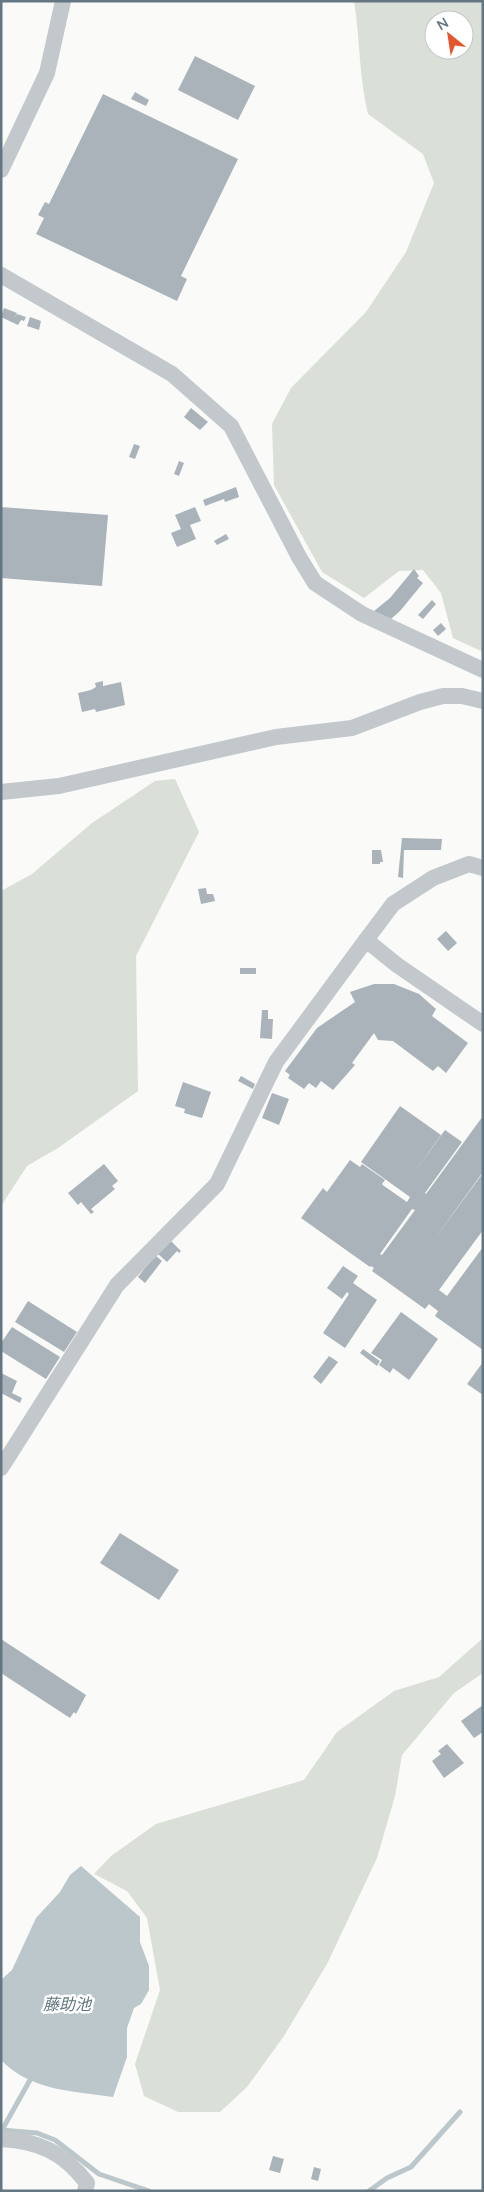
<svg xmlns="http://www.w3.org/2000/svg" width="484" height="2192" font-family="'Nunito Sans','Noto Sans JP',sans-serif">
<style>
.green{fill:#dadfd7;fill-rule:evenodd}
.water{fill:#bbc7cb}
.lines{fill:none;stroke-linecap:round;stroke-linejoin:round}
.stream{stroke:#bbc7cb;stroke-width:5}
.building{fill:#aab3b9;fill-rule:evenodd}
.street{stroke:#c3c8cc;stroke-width:16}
.labels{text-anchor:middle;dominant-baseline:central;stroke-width:5;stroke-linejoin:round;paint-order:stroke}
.water-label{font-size:16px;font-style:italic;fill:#60757c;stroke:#fff}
</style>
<rect width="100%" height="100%" fill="#fafaf8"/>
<!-- green -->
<g class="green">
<path d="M354 1H483V652L453 638 441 593 423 570 399 571 364 598 322 572 274 485 272 424 291 388 366 312 406 252 434 183 423 154 368 114C359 77 360 39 354 1ZM434 20H464V50H434Z"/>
<polygon points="175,779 199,832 136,956 138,1091 58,1148 27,1166 1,1206 1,891 32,874 92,823 155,781"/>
<polygon points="483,1638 483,1673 454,1693 402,1755 395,1796 377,1858 327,1964 284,2036 247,2087 220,2112 178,2112 144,2096 135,2064 160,1990 147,1918 127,1891 94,1874 111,1856 156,1824 304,1780 337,1732 394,1691 439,1677"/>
</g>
<!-- water -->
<path class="water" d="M81 1866 140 1917V1942L149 1966V1990L141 2004 134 2008 127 2028V2057L113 2097C73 2091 31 2091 1 2060V1980L12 1970 36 1918 60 1892 70 1875Z"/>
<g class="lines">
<!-- stream -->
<g class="stream">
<polyline points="1,2130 37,2133 55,2140 99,2174 149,2191"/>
<polyline points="2,2130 30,2080"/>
<polyline points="369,2191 387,2178 411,2167 460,2112"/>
</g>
</g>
<!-- building -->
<g class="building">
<polygon points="195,56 255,86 238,120 178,90"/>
<polygon points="135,92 149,100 146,106 131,99"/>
<polygon points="103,94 238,159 181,276 187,279 177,301 36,234 44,218 38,215 45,202 49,204"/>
<polygon points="4,308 17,313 14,318 17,314 26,317 24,321 21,320 18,325 1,317"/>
<polygon points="30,317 41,321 39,330 27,326"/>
<polygon points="191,408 208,422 200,430 184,417"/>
<polygon points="134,444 140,446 135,459 129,457"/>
<polygon points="179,461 184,463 179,476 174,474"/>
<polygon points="236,487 239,497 225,502 224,499 205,506 203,500"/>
<polygon points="1,507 108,515 102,586 1,578"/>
<polygon points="195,507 201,521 190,525 196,539 177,547 171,533 181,529 175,515"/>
<polygon points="226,534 229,539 217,545 214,541"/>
<polygon points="414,569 419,576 417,578 423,583 400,611 391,619 374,611 390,598"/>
<polygon points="432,600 436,604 423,619 418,615"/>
<polygon points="441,623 446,629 438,636 433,630"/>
<polygon points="103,681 103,686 121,682 125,705 96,712 95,709 82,712 78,693 91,690 96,687 95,683"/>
<polygon points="402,838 442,839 441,850 404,850 403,878 398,877"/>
<polygon points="372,850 381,850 383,862 380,862 380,864 372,864"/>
<polygon points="206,888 207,894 213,894 215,901 201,904 198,889"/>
<polygon points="446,931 457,943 448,951 437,939"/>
<rect x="240" y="968" width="16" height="6"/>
<polygon points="374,984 394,984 419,994 436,1009 432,1016 468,1043 446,1073 438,1066 433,1071 393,1041 378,1040 374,1033 352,1063 355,1065 333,1090 321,1081 316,1088 309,1083 304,1089 288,1078 290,1075 285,1071 317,1028 355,1002 350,992"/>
<polygon points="262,1010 268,1010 268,1019 273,1019 272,1039 260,1038"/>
<polygon points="241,1076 255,1084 253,1089 238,1081"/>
<polygon points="183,1082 211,1092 202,1118 184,1113 185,1109 175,1106"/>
<polygon points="272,1093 289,1099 279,1125 262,1118"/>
<path d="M400 1106 441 1135 409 1180 445 1130 462 1142 425 1193 426 1194 483 1116V1172L430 1245 483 1173V1230L439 1290 447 1296 483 1247V1350L435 1316 438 1311 429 1304 425 1309 372 1271 374 1268 371 1266 370 1267 301 1218 323 1188 327 1192 350 1160 360 1167 362 1164 385 1180 382 1184 384 1186 407 1202 410 1197 361 1162ZM412 1209 415 1210 382 1255 380 1254Z"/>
<polygon points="104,1164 118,1181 112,1186 115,1189 91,1209 94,1212 91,1214 81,1202 78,1205 68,1193"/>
<polygon points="171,1241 181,1251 179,1253 177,1251 167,1262 158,1254"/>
<polygon points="155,1255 162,1261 145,1283 138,1277"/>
<polygon points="343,1266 358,1276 353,1283 377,1300 345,1348 323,1333 349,1294 347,1292 342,1299 327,1288"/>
<polygon points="28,1301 77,1332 64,1352 15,1322"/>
<polygon points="401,1312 438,1339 409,1380 393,1368 390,1373 379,1365 382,1360 371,1353"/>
<polygon points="12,1327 60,1357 46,1379 1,1351 1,1343"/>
<polygon points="363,1349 380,1361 377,1366 360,1353"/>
<polygon points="329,1356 338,1362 321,1384 313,1377"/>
<polygon points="483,1362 483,1395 467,1384"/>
<polygon points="1,1373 17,1381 12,1393 22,1398 20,1403 1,1393"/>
<polygon points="120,1533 179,1570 159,1600 100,1563"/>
<polygon points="1,1639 86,1695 76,1714 74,1712 70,1718 1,1673"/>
<polygon points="483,1705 483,1732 474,1738 461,1721"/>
<polygon points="447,1744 464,1763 444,1778 432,1761 441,1754 438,1751"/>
<polygon points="273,2156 284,2159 280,2173 269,2170"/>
<polygon points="314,2167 321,2169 318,2181 311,2179"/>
</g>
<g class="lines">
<!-- street -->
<g class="street">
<polyline points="1,170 47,73 63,1"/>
<polyline points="1,275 172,374 231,426 299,557 315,583 362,614 483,670"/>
<polyline points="1,792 59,786 276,737 352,728 420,702 443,696 462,696 483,701"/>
<polyline points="366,940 393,904 433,878 469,864 483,868"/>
<polyline points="1,1468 117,1285 217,1184 276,1062 366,940 397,965 483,1024"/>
<path d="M1 2139C39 2141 63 2152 87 2183L85 2191"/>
</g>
</g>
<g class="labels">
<!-- water labels -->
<g class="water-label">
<text x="67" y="2005">藤助池</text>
</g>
</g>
<!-- border -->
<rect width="484" height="2192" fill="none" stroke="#657683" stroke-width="5"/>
<!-- north arrow -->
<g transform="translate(449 35) rotate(330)"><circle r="24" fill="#ffffff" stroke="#c1c8cd"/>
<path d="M0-4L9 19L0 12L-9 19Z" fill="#e4572e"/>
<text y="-8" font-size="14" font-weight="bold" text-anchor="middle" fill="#657683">N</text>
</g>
</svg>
